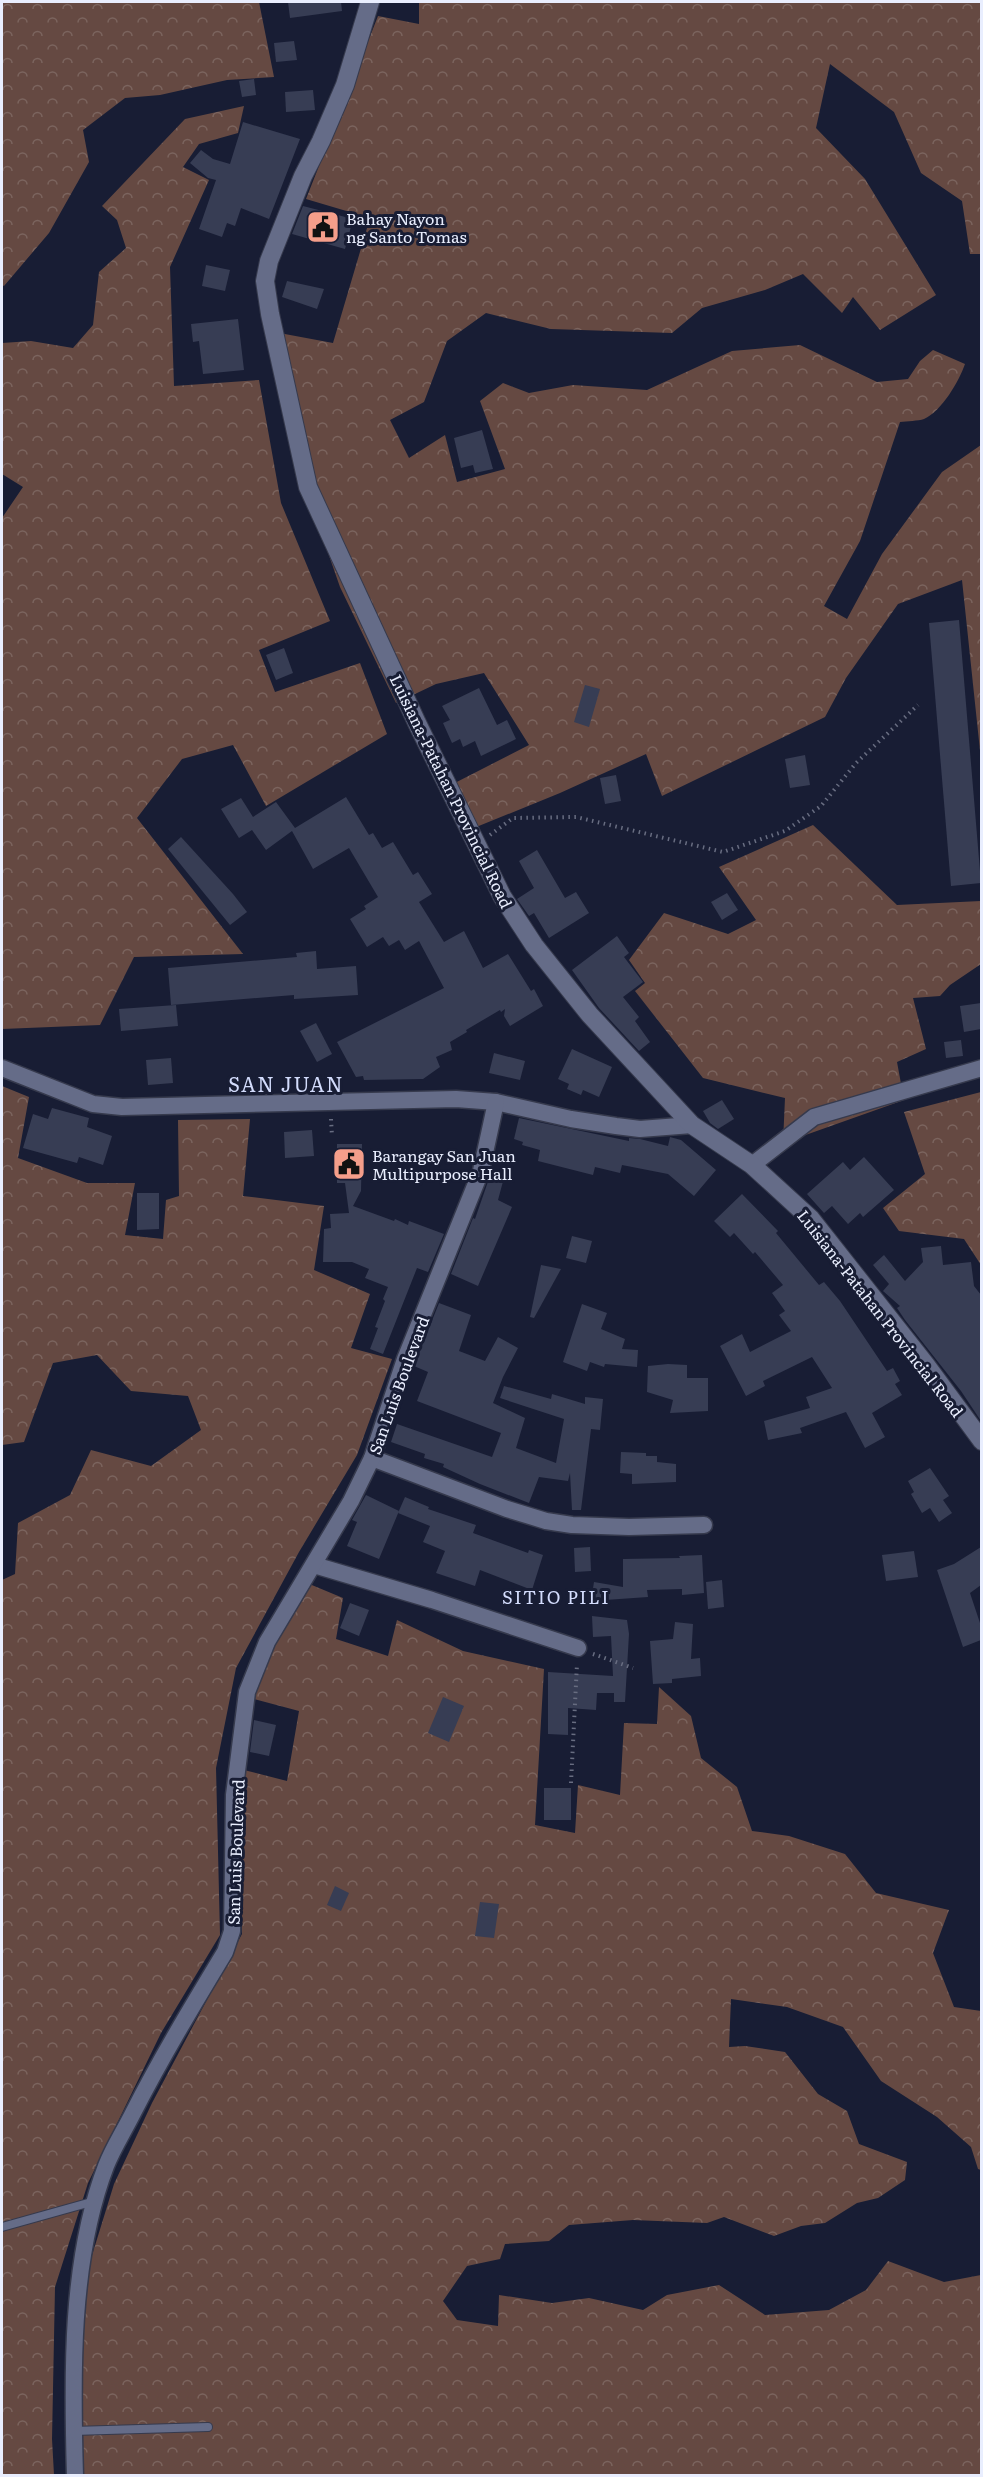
<svg xmlns="http://www.w3.org/2000/svg" width="983" height="2477" font-family="Literata,serif">
<style>
.forest{fill:url(#forest-crowns)}
.building{fill:#373d54}
.lines{fill:none;stroke-linecap:round;stroke-linejoin:round}
.service-casing{stroke:#363a4d;stroke-width:10}
.minor-casing{stroke:#363a4d;stroke-width:19}
.tertiary-casing{stroke:#363a4d;stroke-width:20}
.path{stroke:#686d81;stroke-width:4;stroke-dasharray:1.5 4.5;stroke-linecap:butt}
.service{stroke:#656c88;stroke-width:8}
.minor{stroke:#656c88;stroke-width:16}
.tertiary{stroke:#656c88;stroke-width:18}
.labels{text-anchor:middle;dominant-baseline:central;stroke-width:6;stroke-linejoin:round;paint-order:stroke}
.poi-label{font-size:16px;fill:#e9eefe;stroke:#181d34;text-anchor:start}
.street-label{font-size:16px;fill:#e9eefe;stroke:#181d34}
.neighbourhood-label{font-size:18px;letter-spacing:1.5px;fill:#d3dcfc;stroke:#181d34}
.quarter-label{font-size:20px;letter-spacing:1.5px;fill:#d3dcfc;stroke:#181d34}
</style>
<defs>
<pattern id="forest-crowns" width="20" height="18" patternUnits="userSpaceOnUse" patternTransform="scale(1.5)"><rect width="20" height="18" fill="#654942"/><path d="M2 6a3 3 0 1 1 6 0M12 15a3 3 0 1 1 6 0" fill="none" stroke="#7b645e"/></pattern>
</defs>
<rect width="100%" height="100%" fill="#181d34"/>
<!-- forest -->
<g class="forest">
<polygon points="2,2 259,2 274,77 227,80 160,95 125,98 83,130 89,162 49,233 4,286 2,285"/>
<path d="M419 2H981V254H970L962 201 921 173 894 112 830 64 816 128 865 179 936 295 880 330 853 297 842 313 803 274 765 290 702 308 672 333 551 329 486 313 447 341 424 402 390 420 409 458 445 435 457 482 505 469 480 401 503 383 529 393 573 385 647 390 732 351 800 345 877 382 908 379 920 361 933 350 965 364C959 381 942 411 924 419 918 421 907 421 900 422L860 541 824 606 847 619 882 554 942 472 981 445V760L962 580 898 604 846 678 825 717 662 796 646 754 560 793 464 832 445 788 529 745 484 673 436 684 396 703 340 587 302 478 274 332 333 343 370 218 306 199 378 16 419 24Z"/>
<polygon points="244,106 238,133 199,144 183,167 209,180 170,267 174,386 259,380 281,503 330,621 259,650 275,692 360,663 387,734 266,806 233,745 182,759 137,818 243,954 134,957 100,1025 2,1029 2,518 23,487 2,474 2,343 31,341 73,348 93,325 99,272 126,248 117,220 102,206 185,119"/>
<polygon points="813,825 897,905 981,901 981,964 950,985 940,996 913,998 926,1049 897,1062 904,1100 783,1143 785,1098 703,1078 635,991 645,983 629,960 664,913 728,934 756,920 719,867"/>
<polygon points="2,1086 29,1097 18,1158 87,1183 135,1183 125,1235 163,1239 166,1200 179,1196 178,1120 250,1119 243,1196 324,1206 314,1270 370,1294 351,1348 392,1359 357,1455 299,1552 236,1668 216,1768 220,1935 161,2033 88,2183 55,2287 52,2439 54,2475 2,2475 2,1580 15,1574 18,1523 70,1495 91,1450 151,1466 201,1430 188,1396 131,1391 97,1355 53,1363 24,1442 2,1445"/>
<polygon points="981,1092 982,1092 981,1265 964,1239 899,1231 883,1208 925,1174 904,1112"/>
<polygon points="307,1583 343,1598 336,1639 388,1656 397,1620 463,1651 544,1669 535,1825 575,1833 578,1785 620,1795 624,1723 657,1724 659,1687 691,1716 701,1758 737,1787 752,1831 789,1836 845,1854 876,1893 949,1910 933,1953 954,2007 981,2011 981,2170 978,2169 971,2147 937,2117 881,2081 843,2027 787,2007 731,1999 729,2047 745,2046 785,2052 818,2094 847,2111 859,2144 907,2162 905,2180 878,2198 857,2203 825,2223 801,2226 774,2236 724,2217 707,2223 633,2220 569,2225 549,2241 505,2244 500,2259 467,2266 443,2301 457,2320 498,2326 499,2295 552,2303 589,2298 643,2310 667,2295 719,2285 765,2315 829,2310 866,2290 888,2261 944,2282 981,2275 981,2475 73,2476 77,2304 114,2184 152,2103 242,1934 236,1768 287,1781 299,1711 250,1698 269,1647"/>
</g>
<!-- building -->
<g class="building">
<polygon points="288,2 341,2 342,11 290,18"/>
<polygon points="294,41 297,60 276,62 274,43"/>
<polygon points="254,79 256,95 242,97 239,81"/>
<polygon points="313,90 315,110 286,112 285,92"/>
<polygon points="243,122 300,139 269,219 241,208 235,226 227,223 222,237 199,229 216,180 208,178 190,163 201,150 213,159 230,164"/>
<polygon points="303,206 353,219 345,249 292,234"/>
<polygon points="206,265 230,270 225,291 202,286"/>
<polygon points="287,281 324,289 317,309 282,297"/>
<polygon points="238,319 244,370 203,374 199,341 193,342 191,324"/>
<polygon points="482,430 493,469 475,473 473,465 461,468 454,438"/>
<polygon points="959,620 981,883 951,886 929,623"/>
<polygon points="284,648 293,673 276,680 266,655"/>
<polygon points="585,685 600,689 589,727 574,722"/>
<polygon points="479,688 497,725 507,720 516,739 481,756 475,741 463,747 460,739 452,743 443,723 450,720 442,706"/>
<polygon points="805,755 810,785 790,788 785,759"/>
<polygon points="616,775 621,801 605,804 600,778"/>
<polygon points="346,797 369,835 373,833 382,848 393,842 413,875 418,872 432,894 419,902 444,942 464,931 483,968 508,954 531,991 534,989 543,1006 510,1026 504,1016 505,1009 501,1012 500,1010 466,1030 467,1032 450,1042 452,1050 436,1057 440,1067 423,1079 364,1080 363,1076 356,1077 337,1042 444,988 419,941 405,950 399,940 389,946 383,937 367,947 350,919 366,909 364,906 378,897 349,848 313,869 292,831 266,850 252,830 239,838 221,809 241,798 253,817 276,802 295,828"/>
<polygon points="181,837 233,894 247,912 230,925 168,849"/>
<polygon points="537,850 565,898 576,892 589,913 549,938 534,913 529,916 517,899 534,888 519,861"/>
<polygon points="727,893 738,910 722,920 711,902"/>
<polygon points="617,936 629,953 624,957 643,982 623,997 639,1017 635,1021 650,1042 639,1051 599,1008 572,970"/>
<polygon points="316,951 317,969 356,966 358,995 294,999 294,995 171,1005 168,968 297,957 296,953"/>
<polygon points="981,1003 981,1029 964,1032 960,1006"/>
<polygon points="176,1005 178,1026 121,1031 119,1009"/>
<polygon points="316,1023 332,1054 317,1062 300,1031"/>
<polygon points="961,1040 963,1056 946,1058 944,1042"/>
<polygon points="572,1049 612,1067 599,1097 583,1090 581,1095 567,1089 569,1084 558,1079"/>
<polygon points="494,1053 525,1061 520,1080 489,1073"/>
<polygon points="171,1058 173,1083 148,1085 146,1060"/>
<polygon points="722,1100 734,1119 718,1129 710,1123 703,1111"/>
<polygon points="52,1108 89,1118 87,1127 112,1136 103,1165 79,1157 77,1163 23,1148 33,1114 48,1119"/>
<polygon points="519,1118 629,1141 629,1138 640,1139 668,1146 670,1137 681,1140 716,1170 694,1196 668,1174 622,1165 620,1173 595,1167 593,1175 538,1161 540,1150 522,1145 523,1142 514,1139"/>
<polygon points="312,1130 314,1156 285,1158 284,1132"/>
<polygon points="337,1144 362,1144 361,1191 353,1206 394,1221 395,1219 408,1225 409,1221 444,1234 428,1272 417,1268 383,1354 370,1349 378,1328 375,1327 385,1301 383,1299 388,1287 365,1278 369,1269 352,1262 323,1262 324,1229 331,1228 330,1214 349,1213 345,1183 337,1183"/>
<polygon points="864,1157 894,1190 863,1217 860,1213 848,1224 832,1206 824,1213 807,1194 843,1162 850,1170"/>
<polygon points="492,1170 505,1174 498,1200 512,1207 478,1286 451,1274 473,1218 475,1219"/>
<polygon points="137,1193 159,1193 159,1229 137,1230"/>
<polygon points="742,1194 778,1231 776,1233 819,1285 824,1282 840,1301 887,1371 893,1368 900,1381 895,1384 902,1395 872,1413 885,1437 865,1448 846,1412 800,1428 802,1433 768,1440 764,1421 810,1408 806,1397 832,1388 812,1357 763,1381 765,1386 746,1396 720,1346 742,1334 750,1352 791,1331 779,1315 785,1311 772,1293 783,1285 755,1252 753,1254 734,1233 730,1237 714,1221"/>
<polygon points="572,1236 592,1241 586,1263 566,1258"/>
<polygon points="941,1246 943,1265 971,1262 974,1286 981,1295 981,1421 961,1391 905,1320 897,1308 900,1306 883,1291 889,1284 873,1265 884,1255 905,1281 923,1262 921,1248"/>
<polygon points="541,1265 561,1269 534,1318 530,1317"/>
<polygon points="439,1303 471,1315 459,1351 485,1361 498,1337 518,1348 503,1377 493,1403 525,1418 516,1448 556,1463 564,1419 500,1398 504,1386 551,1399 552,1394 585,1404 585,1397 603,1399 600,1430 591,1429 581,1510 572,1510 570,1473 568,1481 539,1477 529,1503 480,1484 443,1467 444,1464 424,1458 425,1454 391,1442 397,1424 492,1457 501,1433 417,1401 428,1372 414,1366"/>
<polygon points="582,1304 607,1313 601,1329 625,1339 622,1349 638,1350 637,1367 605,1364 604,1367 590,1362 587,1371 563,1362"/>
<polygon points="668,1364 687,1365 687,1378 708,1378 708,1411 670,1413 673,1400 647,1392 648,1366"/>
<polygon points="621,1452 646,1453 646,1456 657,1456 657,1462 676,1464 676,1482 632,1484 632,1474 620,1473"/>
<polygon points="930,1468 949,1496 943,1500 952,1513 939,1522 930,1508 922,1513 911,1494 914,1492 908,1481"/>
<polygon points="366,1495 399,1511 379,1559 347,1546 357,1522 352,1520"/>
<polygon points="405,1497 429,1507 428,1509 476,1525 473,1533 528,1553 529,1550 543,1555 532,1590 480,1570 475,1586 436,1573 445,1551 423,1542 430,1526 398,1513"/>
<polygon points="590,1547 591,1571 575,1572 574,1548"/>
<polygon points="981,1547 981,1585 970,1593 981,1626 981,1640 963,1647 937,1570 954,1564"/>
<polygon points="914,1551 918,1577 886,1581 882,1555"/>
<polygon points="702,1555 704,1593 682,1595 682,1589 647,1590 648,1597 591,1601 594,1582 623,1587 623,1559 680,1558 679,1556"/>
<polygon points="722,1580 724,1607 708,1609 706,1582"/>
<polygon points="350,1603 369,1610 359,1636 340,1628"/>
<polygon points="592,1616 627,1620 629,1634 625,1702 614,1702 614,1693 597,1693 596,1710 568,1708 568,1735 548,1734 548,1672 613,1676 611,1636 593,1637"/>
<polygon points="675,1622 693,1624 691,1659 700,1658 701,1676 672,1679 672,1683 653,1684 650,1641 673,1639"/>
<polygon points="443,1697 464,1706 449,1742 428,1733"/>
<polygon points="254,1720 276,1725 269,1756 250,1752"/>
<rect x="544" y="1788" width="27" height="32"/>
<polygon points="335,1886 349,1893 341,1911 327,1905"/>
<polygon points="480,1902 499,1904 494,1938 475,1936"/>
</g>
<g class="lines">
<!-- service casing -->
<g class="service-casing">
<g id="service">
<polyline points="2,2227 95,2201"/>
<polyline points="73,2431 208,2427"/>
</g>
</g>
<!-- minor casing -->
<g class="minor-casing">
<g id="minor">
<polyline points="2,1068 93,1104 122,1107 456,1099 496,1102 571,1119 616,1126 640,1129 692,1125"/>
<polyline points="752,1165 814,1117 982,1068"/>
<polyline points="372,1458 507,1509 546,1521 572,1525 629,1527 704,1525"/>
<polyline points="314,1565 432,1600 578,1648"/>
<path d="M75 2476C72 2376 70 2260 106 2166 113 2148 124 2131 133 2113 161 2058 193 2005 225 1952L232 1931 234 1795 247 1692 267 1642 351 1501 372 1458 405 1359 481 1171 496 1102"/>
</g>
</g>
<!-- tertiary casing -->
<g class="tertiary-casing">
<polyline id="tertiary" points="370,2 345,85 321,141 303,176 269,261 265,281 270,314 308,487 417,723 502,896 534,945 590,1015 692,1125 752,1165 811,1219 926,1365 982,1441"/>
</g>
<!-- path -->
<g class="path">
<polyline points="490,835 513,818 576,817 723,852 785,831 821,806 856,763 918,705"/>
<polyline points="331,1119 332,1136"/>
<polyline points="593,1654 633,1668"/>
<polyline points="571,1783 577,1664"/>
</g>
<!-- service -->
<use href="#service" class="service"/>
<!-- minor -->
<use href="#minor" class="minor"/>
<!-- tertiary -->
<use href="#tertiary" class="tertiary"/>
</g>
<!-- icons -->
<defs>
<g id="civic-square" transform="scale(1.725)"><rect x="-9" y="-9" width="18" height="18" rx="4" fill="#f49e8a" stroke="#181d34"/><path d="M-.6-6.5H3V-4.5H.6V-3L4-1V1h2V6H-6V1h2V-1L-.6-3ZM-1.2 2.5V6h2.4V2.5Z" fill="#111"/></g>
</defs>
<g fill-rule="evenodd">
<use href="#civic-square" x="323" y="227"/>
<use href="#civic-square" x="349" y="1164"/>
</g>
<g class="labels">
<!-- poi labels -->
<g class="poi-label">
<text x="346" y="218">Bahay Nayon<tspan x="346" dy="18">ng Santo Tomas</tspan></text>
<text x="372" y="1155">Barangay San Juan<tspan x="372" dy="18">Multipurpose Hall</tspan></text>
</g>
<!-- street labels -->
<g class="street-label">
<text transform="translate(452 791) rotate(64)">Luisiana-Patahan Provincial Road</text>
<text transform="translate(881 1313) rotate(52)">Luisiana-Patahan Provincial Road</text>
<text transform="translate(398 1385) rotate(-70)">San Luis Boulevard</text>
<text transform="translate(235 1852) rotate(-88)">San Luis Boulevard</text>
</g>
<!-- neighbourhood labels -->
<g class="neighbourhood-label">
<text x="556" y="1596">SITIO PILI</text>
</g>
<!-- quarter labels -->
<g class="quarter-label">
<text x="286" y="1083">SAN JUAN</text>
</g>
</g>
<!-- border -->
<rect width="983" height="2477" fill="none" stroke="#e9eefe" stroke-width="6"/>
</svg>
